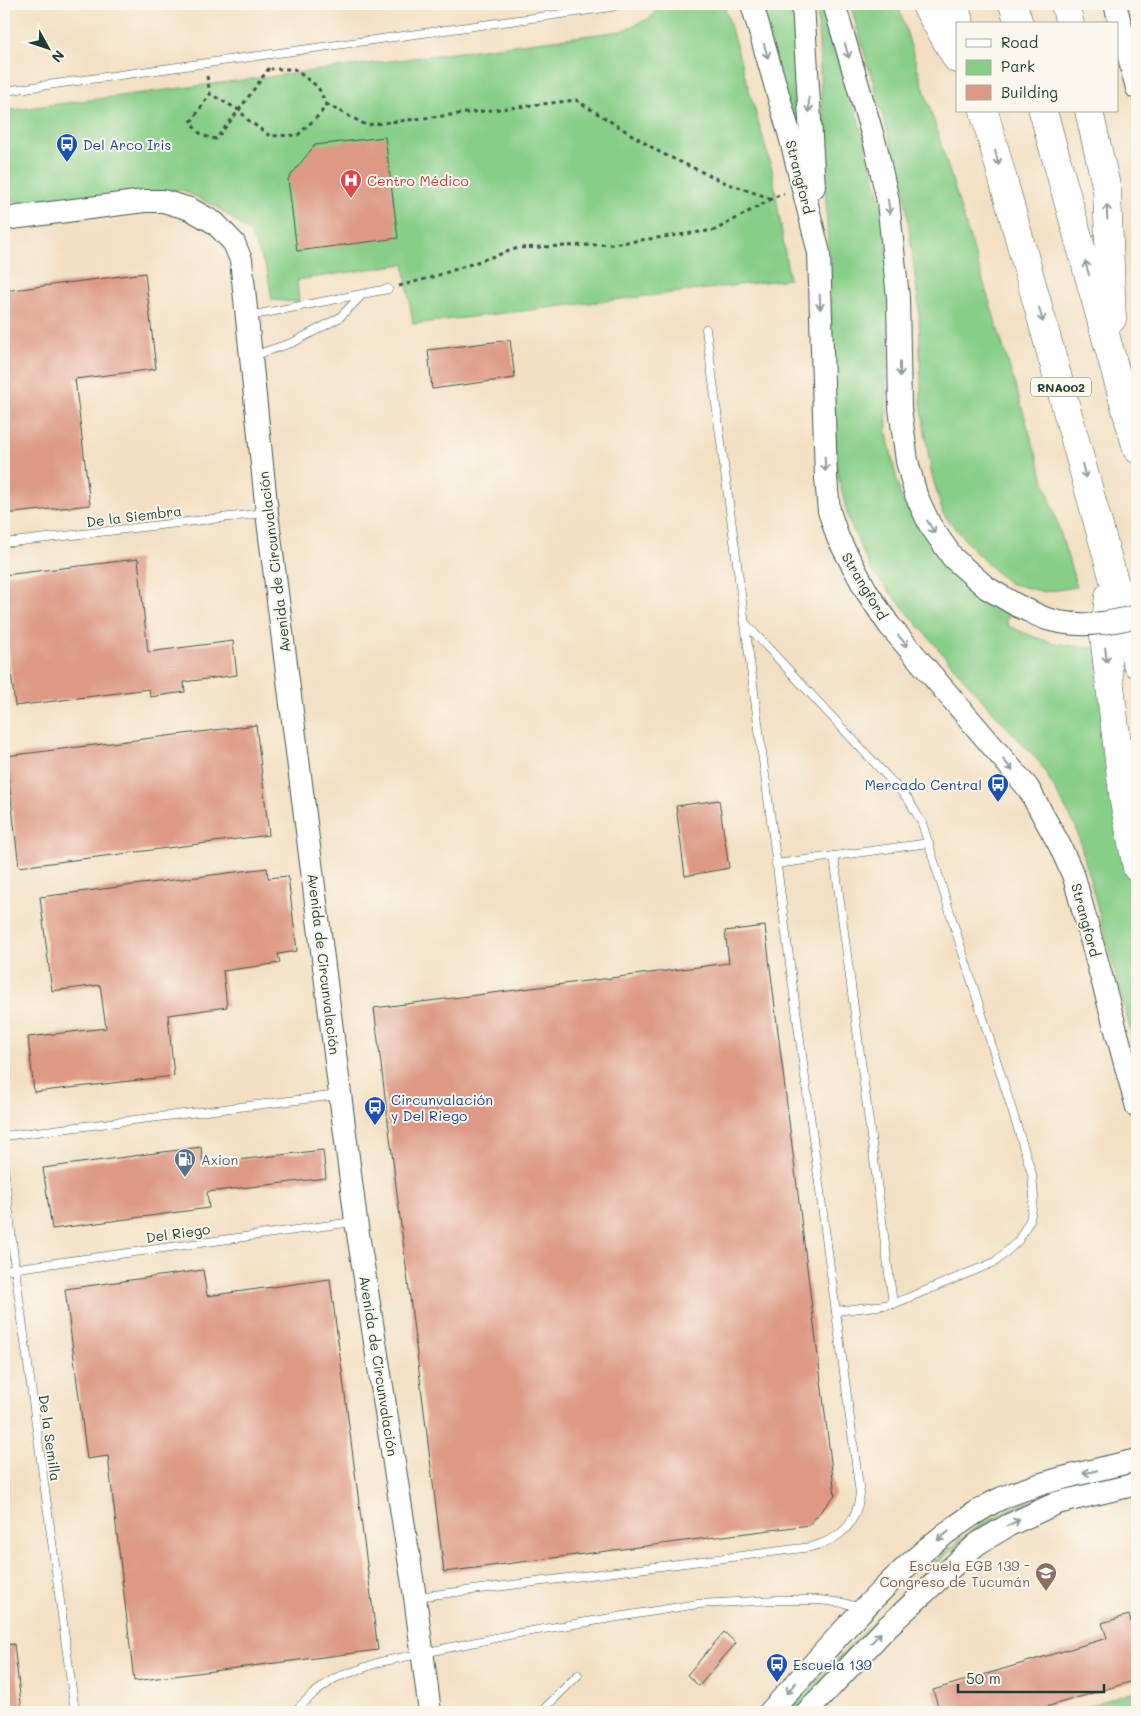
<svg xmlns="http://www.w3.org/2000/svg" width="1141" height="1716" font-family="Mali,sans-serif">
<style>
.green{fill:#87ce89;stroke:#53865e}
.building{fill:#dd9985}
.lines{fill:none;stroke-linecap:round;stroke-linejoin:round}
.lane-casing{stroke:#3f554a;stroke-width:9}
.secondary-casing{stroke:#3f554a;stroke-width:24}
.highway-casing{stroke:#3f554a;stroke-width:29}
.path{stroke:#3f554a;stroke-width:3;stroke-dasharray:4 4;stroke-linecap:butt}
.lane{stroke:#fff;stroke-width:8}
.secondary{stroke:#fff;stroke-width:22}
.highway{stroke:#fff;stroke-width:28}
.secondary-bridge-casing{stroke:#3f554a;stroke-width:24;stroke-linecap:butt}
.secondary-bridge{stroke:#fff;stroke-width:22}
.oneway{stroke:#8f9e9a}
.labels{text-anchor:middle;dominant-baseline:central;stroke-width:4;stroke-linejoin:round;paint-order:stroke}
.shield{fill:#fbf7ec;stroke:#61756b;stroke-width:1}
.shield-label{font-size:12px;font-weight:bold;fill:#1f3d34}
.transit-label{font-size:14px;fill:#164399;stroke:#fbf7ec;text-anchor:start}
.street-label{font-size:14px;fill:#1f3d34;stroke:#fbf7ec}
.health-label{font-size:14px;fill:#be3a42;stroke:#fbf7ec;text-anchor:start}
.service-label{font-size:14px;fill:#4e5e75;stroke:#fbf7ec;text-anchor:start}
.education-label{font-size:14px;fill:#785e54;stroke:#fbf7ec;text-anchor:end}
</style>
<rect width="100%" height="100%" fill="#fbf7ec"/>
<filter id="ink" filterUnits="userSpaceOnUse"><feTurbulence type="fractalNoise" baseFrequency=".02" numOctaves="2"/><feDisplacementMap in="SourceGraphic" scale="10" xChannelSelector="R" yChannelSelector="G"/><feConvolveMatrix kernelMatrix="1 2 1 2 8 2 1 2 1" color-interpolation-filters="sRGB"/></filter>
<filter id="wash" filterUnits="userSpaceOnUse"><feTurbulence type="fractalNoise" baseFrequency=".0096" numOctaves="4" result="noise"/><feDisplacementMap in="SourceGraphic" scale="20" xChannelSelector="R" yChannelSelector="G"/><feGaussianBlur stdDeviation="1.12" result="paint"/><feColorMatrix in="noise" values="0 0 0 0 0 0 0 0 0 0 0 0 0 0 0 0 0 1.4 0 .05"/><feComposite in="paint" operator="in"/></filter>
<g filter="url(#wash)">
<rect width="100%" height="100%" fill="#f3e0c4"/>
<!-- green -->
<g class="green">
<polygon points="661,4 724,4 772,169 789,279 413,324 404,264 297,280 299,302 272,300 267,270 250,233 217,207 182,190 38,203 11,201 4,199 4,111 621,31 650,18"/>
<polygon points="760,4 795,4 809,187"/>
<path d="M817 4H826L882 204 892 308 886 379 887 434 901 499 923 529 1009 611 1007 625C1042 642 1061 646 1099 648L1114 801 1137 901V1055L1076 827 1040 763 983 701 871 570 849 521 835 463 834 381Z"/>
<polygon points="850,4 898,4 1077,587 1044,592 1008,583 976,553 943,514 931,472 921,404 919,308 904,188"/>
<path d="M1137 1471V1474L1032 1502 982 1527 963 1540 933 1567 872 1631 795 1712H787C824 1674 860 1635 898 1597 930 1565 962 1532 1003 1512 1045 1492 1093 1483 1137 1471Z"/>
<polygon points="1137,1690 1137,1712 1070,1712"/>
</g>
<g id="blocks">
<!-- building -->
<g class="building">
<polygon points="385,137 398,238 297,251 288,179 315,145"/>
<polygon points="145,273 156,369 75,379 90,505 4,514 4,291"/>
<polygon points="510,340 515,378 432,389 428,350"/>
<polygon points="138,559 148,652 233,641 237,675 184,682 185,692 150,697 149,689 15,706 8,646 4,647 4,575"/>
<polygon points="256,725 269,835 19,867 6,756"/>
<polygon points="719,800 729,868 685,876 676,806"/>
<polygon points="267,868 268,878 288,876 297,951 278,954 280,963 223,971 227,1007 168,1015 174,1076 34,1092 28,1037 106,1028 100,985 52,991 40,897"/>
<polygon points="765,926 835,1495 809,1525 444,1572 374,1008 729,963 725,931"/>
<polygon points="201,1147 203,1164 323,1150 326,1178 207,1192 209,1208 52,1229 43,1168"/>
<polygon points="203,1270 207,1296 330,1279 378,1650 134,1681 108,1456 87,1459 65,1289"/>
<polygon points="1129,1615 1137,1642 1137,1680 1029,1712 940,1712 933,1690 1107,1638 1102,1623"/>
<polygon points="724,1632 736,1643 699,1686 687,1675"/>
<polygon points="14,1644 22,1712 4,1712 4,1645"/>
</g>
</g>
</g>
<g filter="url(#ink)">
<use href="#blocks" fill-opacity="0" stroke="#3f554a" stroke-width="1"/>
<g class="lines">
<!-- lane casing -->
<g class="lane-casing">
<g id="lane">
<polyline points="4,91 583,11 611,7 620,4"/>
<polyline points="249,316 388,289"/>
<polyline points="253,356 294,342 339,318 363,294"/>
<polyline points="4,543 265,513"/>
<polyline points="745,623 908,799 922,823 1032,1174 1034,1197 1030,1220 1018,1241 995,1262 893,1304 836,1311"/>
<polyline points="834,856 893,1304"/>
<polyline points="776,864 929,843"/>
<polyline points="4,1136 338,1095"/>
<polyline points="4,1168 15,1268 75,1712"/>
<polyline points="4,1270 353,1222"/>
<path d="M417 1597 811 1547C841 1539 856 1525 860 1494L706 329"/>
<polyline points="294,1712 313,1694 335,1678 380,1662 519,1633 698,1604 777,1600 819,1600 844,1603 860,1608"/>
<polyline points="541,1712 578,1675"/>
</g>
</g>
<!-- secondary casing -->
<g class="secondary-casing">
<g id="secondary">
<polyline points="752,4 790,136 819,253 826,478 829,511 838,538 867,592 889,625 1028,788 1060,846 1074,877 1137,1107"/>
<polyline points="803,4 814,187"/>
<polyline points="834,4 876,147 888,201 898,298 900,408 907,461 916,495 930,525 953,558 987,588 1018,606"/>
<polyline points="1115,4 1137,88"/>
<polyline points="4,219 144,201 163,201 190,209 215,223 234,243 241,260 267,513 356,1221 415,1597 430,1712"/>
<path d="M770 1712C826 1651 879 1585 945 1534 963 1521 982 1507 1002 1498 1045 1480 1092 1471 1137 1460"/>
<polyline points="807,1712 886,1628 977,1544 1009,1525 1057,1503 1137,1484"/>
</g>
</g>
<!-- highway casing -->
<g class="highway-casing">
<g id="highway">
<polyline points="925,4 957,59"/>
<polyline points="954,4 960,24"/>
<polyline points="1013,4 1019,24"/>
<polyline points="1065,4 1070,24"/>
<polyline points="984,111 1137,664"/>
<polyline points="1043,111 1137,449"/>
<polyline points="1089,111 1107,190 1112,319"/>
<polyline points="1109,596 1104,636 1124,802 1137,868"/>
</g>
</g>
<!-- path -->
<g class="path">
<polyline points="269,68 239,110 248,120 270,136 298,135 321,113 326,104 318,87 294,69 271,69"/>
<path d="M207 76 210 94 191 122C197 133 204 137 216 139L239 110 210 94"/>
<polyline points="326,104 366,125 576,100 661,153 726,183 772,199"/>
<polyline points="399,286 433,277 518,248 612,244 715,230 781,194 784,194"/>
</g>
<!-- lane -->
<use href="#lane" class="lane"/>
<!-- secondary -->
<use href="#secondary" class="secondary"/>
<!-- highway -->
<use href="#highway" class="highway"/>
<!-- secondary-bridge casing -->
<g class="secondary-bridge-casing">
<path id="secondary-bridge" d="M1018 606C1028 610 1038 616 1047 619 1078 628 1107 624 1137 616"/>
</g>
<!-- secondary-bridge -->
<use href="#secondary-bridge" class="secondary-bridge"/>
</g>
<!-- one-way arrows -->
<defs><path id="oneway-shaft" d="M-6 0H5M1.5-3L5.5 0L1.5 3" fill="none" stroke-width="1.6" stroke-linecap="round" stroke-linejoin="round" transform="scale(1.25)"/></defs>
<g class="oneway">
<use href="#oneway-shaft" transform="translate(766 51) rotate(74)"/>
<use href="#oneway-shaft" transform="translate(847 51) rotate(74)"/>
<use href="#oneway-shaft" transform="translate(809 105) rotate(87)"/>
<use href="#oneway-shaft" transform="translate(997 158) rotate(75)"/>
<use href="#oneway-shaft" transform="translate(889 207) rotate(82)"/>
<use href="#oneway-shaft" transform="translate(1107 212) rotate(-92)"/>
<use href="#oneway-shaft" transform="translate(1087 268) rotate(-106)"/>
<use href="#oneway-shaft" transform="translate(820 302) rotate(88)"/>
<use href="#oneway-shaft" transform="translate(1041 315) rotate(75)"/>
<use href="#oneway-shaft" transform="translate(900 369) rotate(90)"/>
<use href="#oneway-shaft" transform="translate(825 464) rotate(88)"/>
<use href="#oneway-shaft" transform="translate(1084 471) rotate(75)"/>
<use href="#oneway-shaft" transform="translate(931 527) rotate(59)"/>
<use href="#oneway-shaft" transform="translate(903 641) rotate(49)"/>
<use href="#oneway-shaft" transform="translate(1106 655) rotate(83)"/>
<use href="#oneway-shaft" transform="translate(1008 765) rotate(50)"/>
<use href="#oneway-shaft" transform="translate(1090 1472) rotate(167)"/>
<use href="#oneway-shaft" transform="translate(1013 1523) rotate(-26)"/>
<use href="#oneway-shaft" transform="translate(943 1536) rotate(142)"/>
<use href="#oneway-shaft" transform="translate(876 1638) rotate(-47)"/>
<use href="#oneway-shaft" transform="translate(791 1688) rotate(133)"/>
</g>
</g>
<!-- icons -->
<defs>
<g id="bus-pin" transform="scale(1.125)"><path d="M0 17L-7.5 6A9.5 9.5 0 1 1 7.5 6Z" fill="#1a4fb4" stroke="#fbf7ec"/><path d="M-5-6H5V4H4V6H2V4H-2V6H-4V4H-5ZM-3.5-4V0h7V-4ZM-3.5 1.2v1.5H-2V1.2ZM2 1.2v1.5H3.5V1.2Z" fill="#fff"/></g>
<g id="hospital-pin" transform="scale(1.125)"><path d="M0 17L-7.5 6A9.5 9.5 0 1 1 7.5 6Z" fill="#e0444e" stroke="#fbf7ec"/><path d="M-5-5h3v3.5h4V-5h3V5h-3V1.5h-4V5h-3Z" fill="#fff"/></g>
<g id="fuel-pin" transform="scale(1.125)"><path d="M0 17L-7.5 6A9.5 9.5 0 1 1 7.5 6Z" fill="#5c6f8a" stroke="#fbf7ec"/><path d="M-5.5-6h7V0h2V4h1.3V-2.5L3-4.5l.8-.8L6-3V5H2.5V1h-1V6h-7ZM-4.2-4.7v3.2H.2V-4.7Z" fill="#fff"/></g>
<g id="school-pin" transform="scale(1.125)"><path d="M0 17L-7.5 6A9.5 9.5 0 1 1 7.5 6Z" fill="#8d6e63" stroke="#fbf7ec"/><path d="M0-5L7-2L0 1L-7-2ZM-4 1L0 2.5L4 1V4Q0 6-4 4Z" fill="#fff"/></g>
</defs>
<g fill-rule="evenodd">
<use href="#bus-pin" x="67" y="144"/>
<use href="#hospital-pin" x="351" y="180"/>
<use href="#bus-pin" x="998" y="784"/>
<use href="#bus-pin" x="375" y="1107"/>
<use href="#fuel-pin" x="185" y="1159"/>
<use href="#school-pin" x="1046" y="1573"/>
<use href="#bus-pin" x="777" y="1664"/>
</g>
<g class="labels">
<!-- shield labels -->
<rect class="shield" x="1031" y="377.5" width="60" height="19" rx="4"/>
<g class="shield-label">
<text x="1061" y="387">RNA002</text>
</g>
<!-- transit labels -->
<g class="transit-label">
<text x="83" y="144">Del Arco Iris</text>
<text x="982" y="784" text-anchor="end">Mercado Central</text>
<text x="391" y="1099">Circunvalación<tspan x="391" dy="16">y Del Riego</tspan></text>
<text x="793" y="1664">Escuela 139</text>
</g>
<!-- street labels -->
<g class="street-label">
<text transform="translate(800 177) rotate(76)">Strangford</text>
<text transform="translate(134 516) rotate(-7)">De la Siembra</text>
<text transform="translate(274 562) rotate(-97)">Avenida de Circunvalación</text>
<text transform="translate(865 586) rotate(59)">Strangford</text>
<text transform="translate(1086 920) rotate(75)">Strangford</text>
<text transform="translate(324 964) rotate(83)">Avenida de Circunvalación</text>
<text transform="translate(178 1233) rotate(-8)">Del Riego</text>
<text transform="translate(379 1366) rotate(81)">Avenida de Circunvalación</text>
<text transform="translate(50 1438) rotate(82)">De la Semilla</text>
</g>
<!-- health labels -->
<g class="health-label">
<text x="367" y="180">Centro Médico</text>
</g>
<!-- service labels -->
<g class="service-label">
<text x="201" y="1159">Axion</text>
</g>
<!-- education labels -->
<g class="education-label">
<text x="1030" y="1565">Escuela EGB 139 -<tspan x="1030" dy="16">Congreso de Tucumán</tspan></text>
</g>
</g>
<!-- margin -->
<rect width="1141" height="1716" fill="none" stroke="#fbf7ec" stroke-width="20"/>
<!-- legend -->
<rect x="956" y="22" width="162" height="90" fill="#fbf7ec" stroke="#a3ada2"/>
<rect x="966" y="39" width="25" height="8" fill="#ffffff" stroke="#a3ada2"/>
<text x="1001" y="48" font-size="15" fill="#1f3d34">Road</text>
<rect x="966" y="60" width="25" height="15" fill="#87ce89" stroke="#a3ada2"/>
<text x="1001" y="72" font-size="15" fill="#1f3d34">Park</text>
<rect x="966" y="85" width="25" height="15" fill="#dd9985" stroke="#a3ada2"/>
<text x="1001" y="98" font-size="15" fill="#1f3d34">Building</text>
<!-- north arrow -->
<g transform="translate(48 48) rotate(130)" stroke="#fbf7ec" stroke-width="4" paint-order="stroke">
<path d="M0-4L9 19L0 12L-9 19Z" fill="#1f3d34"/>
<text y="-8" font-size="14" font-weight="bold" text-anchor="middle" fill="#1f3d34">N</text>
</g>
<!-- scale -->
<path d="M958 1684v8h146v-8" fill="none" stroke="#1f3d34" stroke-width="2.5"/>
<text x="966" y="1684" font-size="15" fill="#1f3d34" stroke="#fbf7ec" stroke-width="4" paint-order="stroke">50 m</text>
</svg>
